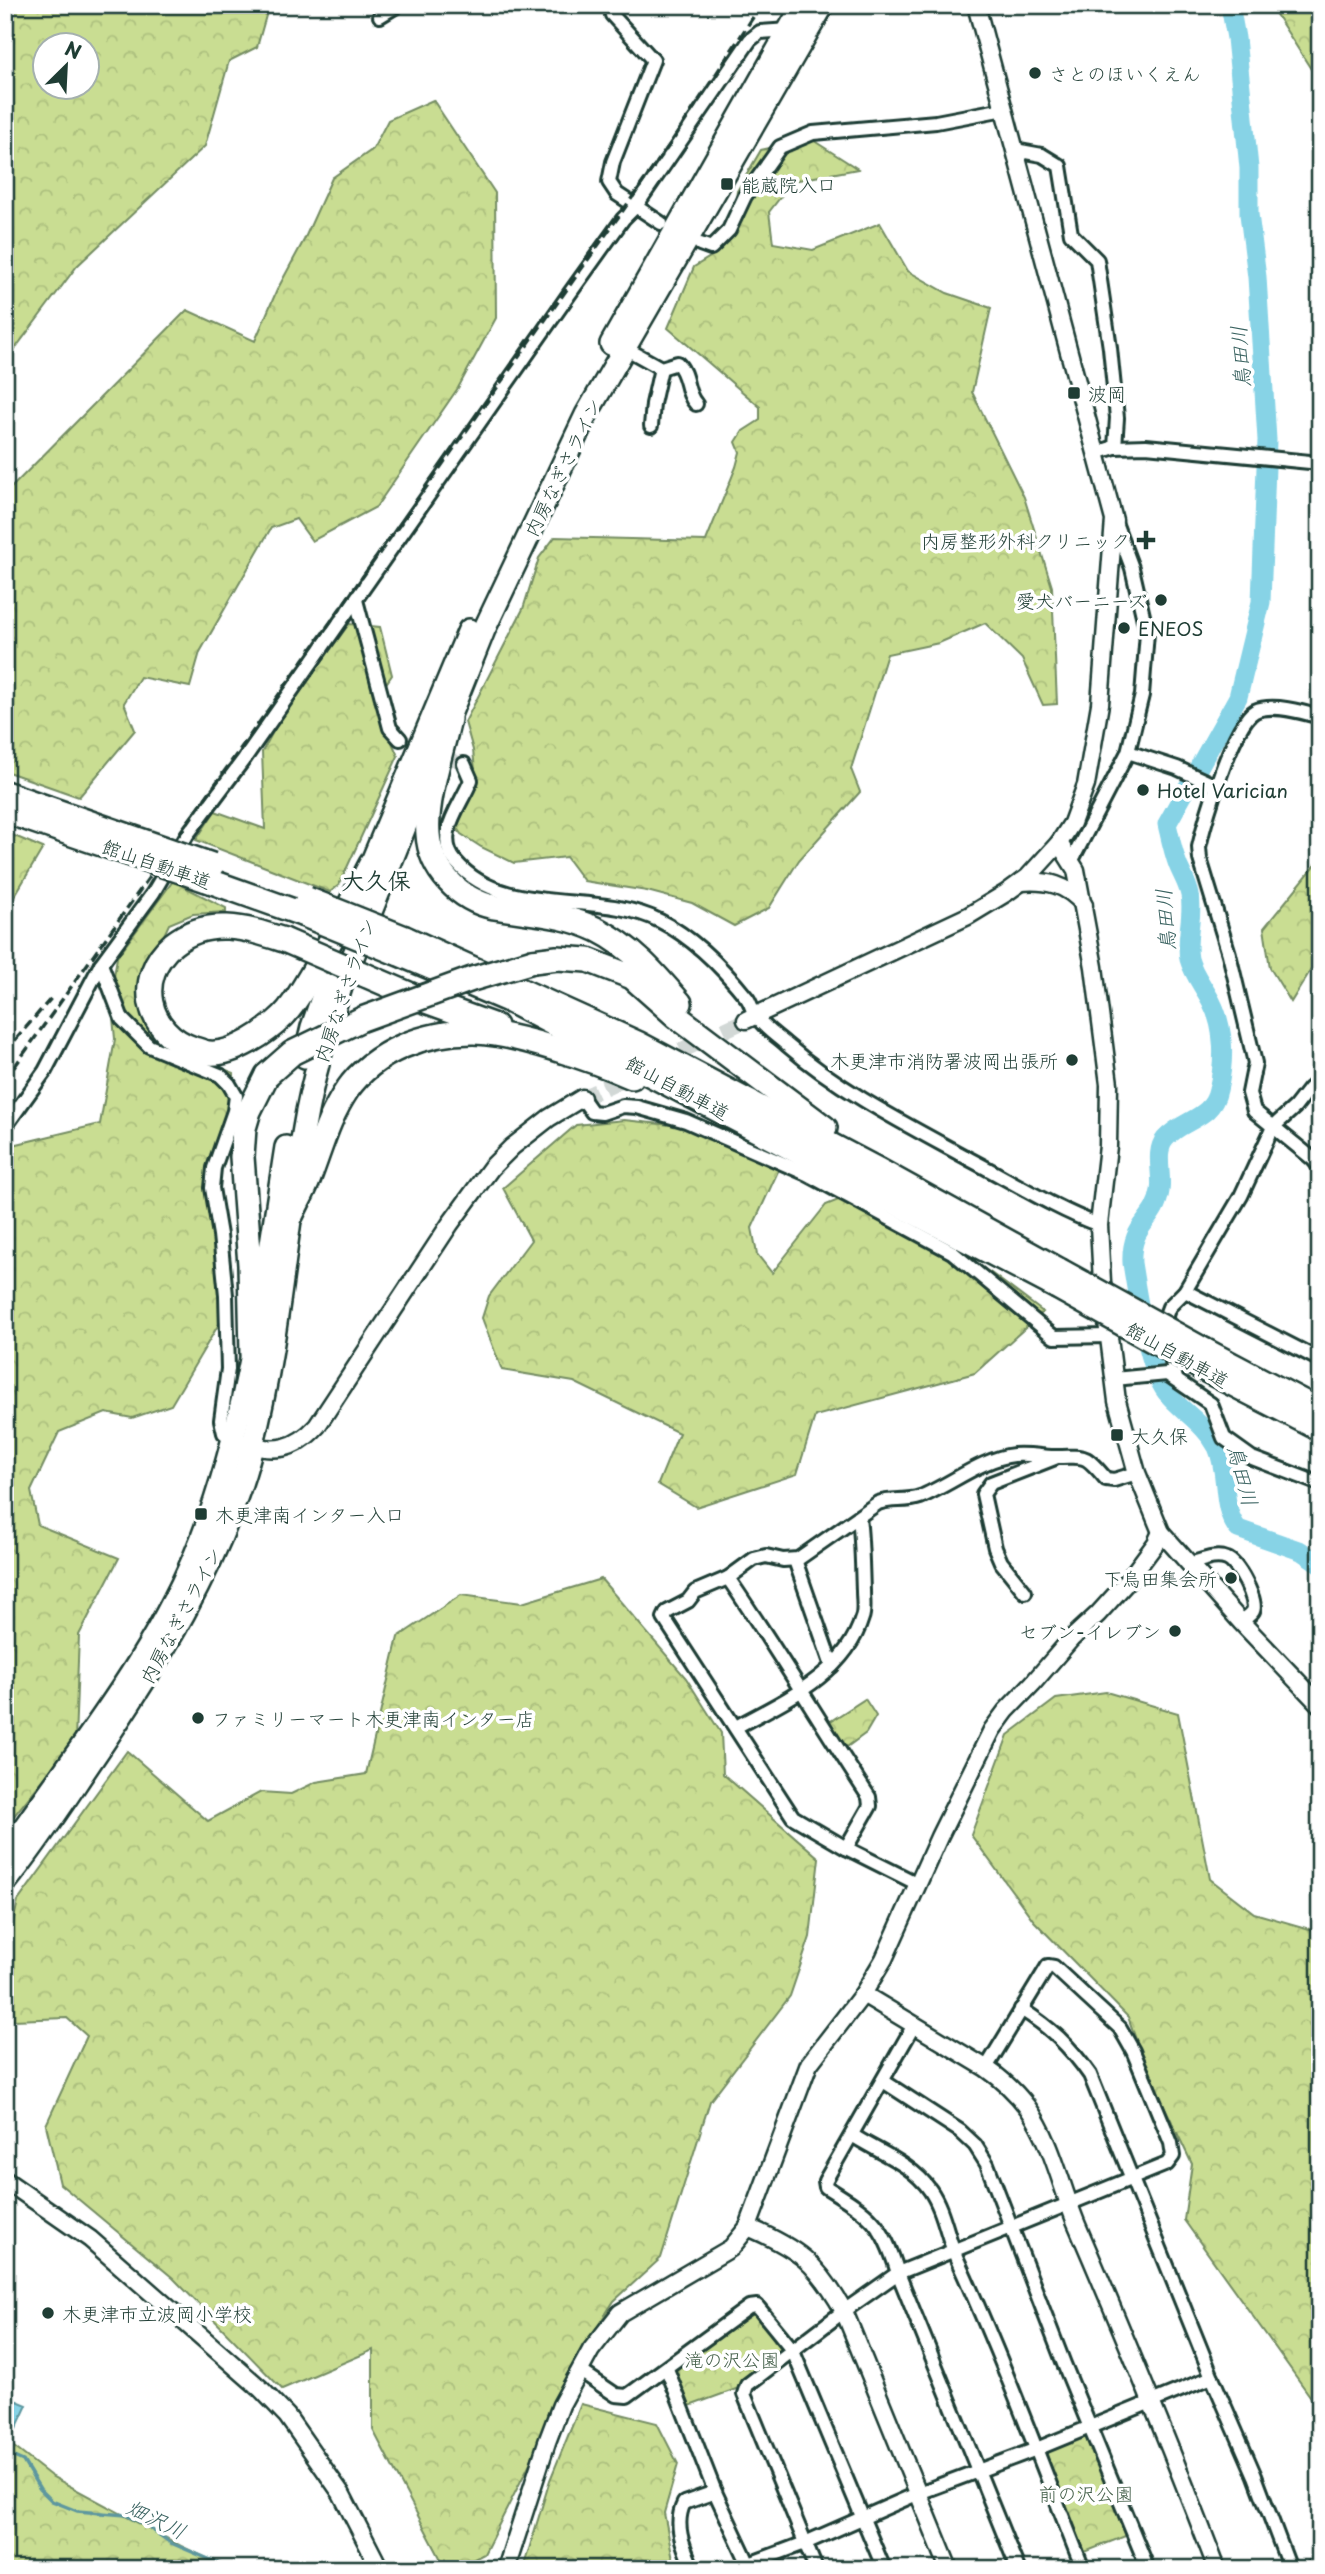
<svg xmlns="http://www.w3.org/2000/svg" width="1325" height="2574" font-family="'Playpen Sans','Klee One',sans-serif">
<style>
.forest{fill:url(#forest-crowns);stroke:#748d63;stroke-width:2;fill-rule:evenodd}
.water{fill:url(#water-ripples);stroke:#5d979f;stroke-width:2}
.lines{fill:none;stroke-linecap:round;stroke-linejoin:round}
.stream{stroke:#5d979f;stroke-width:3.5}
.river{stroke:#87d3e6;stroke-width:19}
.minor-tunnel{stroke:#d2d8d6;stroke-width:12;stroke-dasharray:12 6;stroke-linecap:butt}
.tertiary-tunnel{stroke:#d2d8d6;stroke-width:16;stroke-dasharray:16 8;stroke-linecap:butt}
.minor-casing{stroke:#1f3d34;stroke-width:18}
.tertiary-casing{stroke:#1f3d34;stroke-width:21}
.trunk-casing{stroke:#1f3d34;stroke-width:26}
.motorway-casing{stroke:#1f3d34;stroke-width:28}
.minor{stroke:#fff;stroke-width:12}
.tertiary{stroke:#fff;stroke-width:16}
.trunk{stroke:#fff;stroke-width:21}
.motorway{stroke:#fff;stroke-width:23}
.rail{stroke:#1f3d34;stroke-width:3.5;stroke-dasharray:10 5;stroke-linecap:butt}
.motorway-bridge-casing{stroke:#1f3d34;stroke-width:28;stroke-linecap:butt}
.motorway-bridge{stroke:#fff;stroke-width:23}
.poi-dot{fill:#1f3d34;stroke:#fff;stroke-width:2.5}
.labels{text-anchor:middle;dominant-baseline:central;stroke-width:7;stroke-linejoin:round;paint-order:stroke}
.poi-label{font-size:19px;fill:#1f3d34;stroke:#fff;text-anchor:start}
.street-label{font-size:19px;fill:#1f3d34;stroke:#fff}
.park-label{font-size:19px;fill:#415d47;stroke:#fff}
.water-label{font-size:21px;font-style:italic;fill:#396260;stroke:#fff}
.quarter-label{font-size:23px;font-weight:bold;fill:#1f3d34;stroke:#fff}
</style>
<defs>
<pattern id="forest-crowns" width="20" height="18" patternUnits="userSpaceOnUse" patternTransform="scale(1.75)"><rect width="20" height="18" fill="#c9dd92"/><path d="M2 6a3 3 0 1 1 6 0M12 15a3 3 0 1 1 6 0" fill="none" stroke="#acbf7e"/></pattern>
<pattern id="water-ripples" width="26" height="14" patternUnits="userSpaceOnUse" patternTransform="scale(1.75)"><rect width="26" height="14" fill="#87d3e6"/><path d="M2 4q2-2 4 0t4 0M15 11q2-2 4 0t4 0" fill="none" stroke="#74b6c6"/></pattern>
</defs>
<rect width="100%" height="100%" fill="#fff"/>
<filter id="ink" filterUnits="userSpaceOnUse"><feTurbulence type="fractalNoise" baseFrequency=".0143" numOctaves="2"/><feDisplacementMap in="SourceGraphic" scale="14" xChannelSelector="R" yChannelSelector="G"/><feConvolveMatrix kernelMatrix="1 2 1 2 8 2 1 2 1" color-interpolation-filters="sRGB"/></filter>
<g filter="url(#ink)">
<!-- forest -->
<g class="forest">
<path d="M5 5H269L257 47 229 61 205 146 77 266 5 362ZM46 46H88V88H46Z"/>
<polygon points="1270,5 1320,5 1320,83"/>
<polygon points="433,100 495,193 496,318 458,388 376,507 312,541 296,519 271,528 200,652 190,687 140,677 124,703 135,730 79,797 5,771 5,494 187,310 255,341 277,290 304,240 332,178 373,149 388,120"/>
<polygon points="811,139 858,169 793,181 769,212 773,243 813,250 880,223 908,271 947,293 991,308 972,392 1024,497 1052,587 1057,704 1043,705 1022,659 985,623 939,643 887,654 851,769 860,792 799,860 769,908 734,926 692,903 647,891 584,881 566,857 514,863 481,847 461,834 447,814 475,771 473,750 465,722 523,609 539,558 555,537 706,541 736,467 740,452 736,442 743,431 760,420 760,407 668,328 694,267 718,252 735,207 737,191 761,150"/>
<polygon points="349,624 380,627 392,675 374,701 398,756 339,885 330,892 196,840 215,811 265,829 262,752 280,719"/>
<polygon points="5,832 43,848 5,912"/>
<polygon points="1320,856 1320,955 1291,1002 1270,968 1264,928 1317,863"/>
<polygon points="173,881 226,908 226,912 193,914 169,924 139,989 200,1060 234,1073 234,1095 212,1154 226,1312 171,1405 132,1418 106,1413 59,1432 31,1491 38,1525 119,1558 79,1635 75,1740 5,1827 5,1151 9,1146 100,1124 115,1039 111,996 117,957"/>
<polygon points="624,1120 708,1129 785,1156 752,1228 757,1254 772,1273 826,1205 858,1192 991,1273 1043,1312 975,1373 815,1416 797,1474 696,1507 658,1484 679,1433 574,1382 502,1370 482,1318 489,1296 531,1240 503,1188 576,1125"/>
<polygon points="601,1579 686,1678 721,1733 723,1774 819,1858 810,1937 790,1996 710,2101 661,2258 614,2301 569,2371 530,2463 484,2554 455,2569 446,2569 373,2430 373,2350 282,2389 173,2278 60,2184 46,2125 87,2036 67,2018 13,2020 5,2004 5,1958 18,1901 127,1751 208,1821 261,1792 291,1794 316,1782 366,1774 398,1637 461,1595 522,1603"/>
<polygon points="1106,1692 1178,1713 1210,1879 1254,1913 1320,1932 1320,1973 1315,1988 1320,2000 1320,2410 1184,2220 1192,2164 1147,2070 1128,2017 1034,1921 971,1835 1008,1735 1056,1699"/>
<polygon points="865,1699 876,1716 866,1733 840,1752 823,1726"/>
<polygon points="757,2306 792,2349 747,2385 684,2408 667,2369"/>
<polygon points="581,2404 657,2423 678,2464 664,2513 675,2569 523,2569 550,2480"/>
<polygon points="1087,2434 1128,2535 1085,2552 1044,2451"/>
<polygon points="5,2440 51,2476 181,2546 230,2569 5,2569"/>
</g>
<!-- water -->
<polygon class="water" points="5,2396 27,2405 16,2429 5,2424"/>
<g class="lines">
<!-- stream -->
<polyline class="stream" points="5,2453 23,2461 40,2489 52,2501 77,2511 126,2515 144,2524 171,2543 232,2569"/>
<!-- river -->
<path class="river" d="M1230 5 1236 38 1249 168V214L1257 277 1267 440 1261 602 1238 697 1167 824C1170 837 1173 852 1178 865 1182 875 1188 884 1190 895 1194 917 1185 937 1189 959 1193 974 1204 987 1211 1001 1225 1028 1225 1061 1218 1090 1212 1120 1182 1119 1165 1139 1154 1152 1163 1175 1160 1191 1155 1223 1130 1223 1132 1263 1137 1294 1148 1369 1166 1392 1181 1411 1205 1424 1217 1447 1229 1473 1220 1507 1238 1529L1301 1551 1320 1564"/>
<!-- minor-tunnel -->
<polyline class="minor-tunnel" points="400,739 464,764"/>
<!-- tertiary-tunnel -->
<g class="tertiary-tunnel">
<polyline points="659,1061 746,1020"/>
<polyline points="582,1098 633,1074"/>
</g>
<!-- minor casing -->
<g class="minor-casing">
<g id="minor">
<polyline points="610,5 612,15 653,60 613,162 609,182 617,194 661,223"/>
<polyline points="380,16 398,5"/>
<polyline points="1015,150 1042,155 1060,166 1071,234 1097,260 1110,348 1117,418 1115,447 1096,453"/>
<polyline points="700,244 711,248 729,230 745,196 780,147 813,133 936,122 1004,109"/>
<path d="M625 348 661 368 677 363C689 374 685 393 696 404"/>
<polyline points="651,426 653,404 661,368"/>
<polyline points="1115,447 1146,446 1320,463"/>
<polyline points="1116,525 1132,568 1147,633 1142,695 1128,752"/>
<polyline points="356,600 390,728 400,739"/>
<path d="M1320 717C1303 712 1272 703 1255 711 1233 723 1205 820 1199 847L1200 859 1229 954 1255 1063 1249 1093 1254 1111 1313 1159 1320 1167"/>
<path d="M464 764 471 780C461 806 433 836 456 862 505 919 598 889 660 921 694 938 723 968 747 998 751 1003 752 1011 756 1016 764 1028 777 1036 787 1045 841 1092 909 1126 971 1160 1013 1182 1054 1208 1099 1225"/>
<polyline points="1072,860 1128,752 1177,768 1218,787"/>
<polyline points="101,964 122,1019 149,1046 220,1075 229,1084 236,1096 234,1111 214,1168 212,1188 220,1235 226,1295 228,1369 221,1420 224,1433 233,1440"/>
<polyline points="582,1098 592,1112 602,1113 623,1106 637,1107 686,1121 807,1174 952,1252 1054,1337 1109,1336"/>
<polyline points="5,1127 45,1071 101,964 153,893 187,835 244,759 570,293 623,219 636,206 750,40 760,32 789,30"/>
<polyline points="1185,1291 1320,1360"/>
<polyline points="1167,1332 1166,1315 1169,1307 1185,1291 1241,1196 1273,1127 1295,1107 1309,1089 1320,1080"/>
<polyline points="1169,1350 1176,1379"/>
<polyline points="1114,1379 1167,1374 1211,1404 1224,1438 1252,1458 1320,1484"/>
<polyline points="795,1560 832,1666"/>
<path d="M1189 1564C1201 1561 1215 1554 1227 1559 1238 1563 1258 1601 1253 1611 1251 1615 1244 1619 1241 1622"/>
<path d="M728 1578C777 1649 821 1724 869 1797L870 1806 846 1848"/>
<polyline points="1025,1592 1001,1562 995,1548 983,1494 991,1483 1055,1458"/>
<path d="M736 1727C783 1701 845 1675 862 1618 865 1611 863 1600 863 1591 862 1566 862 1542 859 1517"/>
<path d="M918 1884 846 1848 793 1817 664 1618 667 1612 688 1601 695 1592 728 1578 754 1559 766 1556 783 1560 798 1559 878 1503C891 1498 907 1502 920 1497 948 1486 983 1458 1014 1455 1026 1454 1039 1456 1051 1457 1085 1458 1082 1450 1106 1479L1114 1480 1137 1473"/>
<path d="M1021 2009C1051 2028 1069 2045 1090 2075L1212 2377 1255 2476 1290 2569"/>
<path d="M914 2025 825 2181 826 2187C871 2215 882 2222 898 2273L1018 2569"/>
<polyline points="883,2081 960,2131 975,2145 987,2164 1064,2364 1148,2569"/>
<path d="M852 2135C878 2152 911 2163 930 2190 944 2210 947 2237 957 2259 1003 2360 1042 2465 1083 2569"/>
<polyline points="667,2369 715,2492 751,2569"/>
<polyline points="579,2370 616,2395 627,2396 749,2307 757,2306 792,2349 884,2569"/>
<polyline points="749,2564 805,2543 919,2493 1034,2450 1212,2377"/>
<path d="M693 2569C684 2548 673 2525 684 2503L715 2492"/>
<polyline points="816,2569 744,2394 747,2385 844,2311 898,2273 1167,2164 1173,2156 1171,2143 1133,2051 1120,2028 1054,1967 1048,1966 986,2068"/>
<polyline points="1310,2569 1320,2564"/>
</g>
</g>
<!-- tertiary casing -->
<g class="tertiary-casing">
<g id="tertiary">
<polyline points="1059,843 1076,870 1094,967 1109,1084 1108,1146 1099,1225 1102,1282 1117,1401 1137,1473 1161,1532 1241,1622 1320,1705"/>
<path d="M1021 882C1047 880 1067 884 1084 905"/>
<polyline points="746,1020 968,916 1006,893 1028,877 1059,843 1072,823 1086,785 1100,704 1114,520 976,5"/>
<path d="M242 1443C274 1453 294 1451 317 1426L450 1224 491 1168 512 1147 549 1118 582 1098"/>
<path d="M863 1994 986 2068C1002 2079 1016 2092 1028 2108 1052 2141 1061 2187 1077 2225 1126 2339 1173 2453 1217 2569"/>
<polyline points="5,2180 90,2239 261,2389 287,2416 341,2493 380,2569"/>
<path d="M748 2227C799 2249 816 2262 844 2311L949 2569"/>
<polyline points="506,2569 547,2442 561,2405 591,2350 620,2313 731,2248 748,2227 809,2064 863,1994 884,1959 939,1837 992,1730 1006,1711 1033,1683 1071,1639 1098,1614 1127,1582 1156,1543 1161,1532"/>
</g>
</g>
<!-- trunk casing -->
<g class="trunk-casing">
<g id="trunk">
<polyline points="611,344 803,5"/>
<polyline points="365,878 469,630"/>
<polyline points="305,1057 312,1027 327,984"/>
<path d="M5 1855C74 1753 156 1656 201 1540 249 1414 265 1279 286 1147"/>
<path d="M5 1883C36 1845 61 1806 88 1766 156 1666 221 1565 252 1447 279 1342 285 1234 304 1128 312 1079 327 1031 342 984L484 630 586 415 823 5"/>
</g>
</g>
<!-- motorway casing -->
<g class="motorway-casing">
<g id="motorway">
<path d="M449 719C442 751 425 801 428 834 430 869 459 900 494 907 530 913 565 914 598 930 632 947 656 975 680 1003"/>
<polyline points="5,793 45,807"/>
<polyline points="5,811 43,824"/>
<polyline points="204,879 302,914"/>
<polyline points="405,938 637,1043 878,1170 1059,1270"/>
<path d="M284 940C265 934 247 928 227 927 207 926 188 932 173 944 134 977 146 1033 194 1049 199 1050 205 1053 209 1053 234 1055 267 1032 283 1016 295 1004 302 990 310 977 332 940 351 902 371 864"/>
<polyline points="397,953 508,1000 1057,1287"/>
<polyline points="533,961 557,958 588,960 632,977 676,1016 825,1128"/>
<polyline points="365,975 423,1000 495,1026"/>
<path d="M291 1216C297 1203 304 1191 309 1178 321 1147 328 1118 347 1090 375 1050 427 1032 473 1032 513 1032 594 1060 632 1077"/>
<polyline points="1204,1350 1320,1411"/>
<polyline points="252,1354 250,1265 242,1157 244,1128 249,1111 267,1075"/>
<polyline points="1200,1367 1320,1429"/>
</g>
</g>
<!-- minor -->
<use href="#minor" class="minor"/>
<!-- tertiary -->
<use href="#tertiary" class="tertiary"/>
<!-- trunk -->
<use href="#trunk" class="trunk"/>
<!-- motorway -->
<use href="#motorway" class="motorway"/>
<!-- rail -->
<g class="rail">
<polyline points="5,1052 53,996"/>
<polyline points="5,1080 673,140 761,5"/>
</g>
<!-- motorway-bridge casing -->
<g class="motorway-bridge-casing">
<g id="motorway-bridge">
<polyline points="45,807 212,865"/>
<polyline points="43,824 204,879"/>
<polyline points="307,899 405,938"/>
<polyline points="302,914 397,953"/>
<polyline points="284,940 365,975"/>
<polyline points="267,1075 292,1053 362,1019 472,979 533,961"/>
<polyline points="1059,1270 1204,1350"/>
<polyline points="1057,1287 1200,1367"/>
</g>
</g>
<!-- motorway-bridge -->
<use href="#motorway-bridge" class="motorway-bridge"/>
</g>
</g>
<!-- markers -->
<g class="poi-dot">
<circle cx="1035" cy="73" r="7"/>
<rect x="720" y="177" width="14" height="14" rx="3.5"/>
<rect x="1067" y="386" width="14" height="14" rx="3.5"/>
<path d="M1142.5 529.5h7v7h7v7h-7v7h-7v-7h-7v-7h7z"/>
<circle cx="1161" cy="600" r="7"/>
<circle cx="1124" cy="628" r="7"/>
<circle cx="1143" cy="790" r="7"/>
<circle cx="1072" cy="1060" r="7"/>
<rect x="1110" y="1428" width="14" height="14" rx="3.5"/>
<rect x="194" y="1507" width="14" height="14" rx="3.5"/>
<circle cx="1231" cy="1578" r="7"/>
<circle cx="1175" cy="1631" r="7"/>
<circle cx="198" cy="1718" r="7"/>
<circle cx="48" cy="2313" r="7"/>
</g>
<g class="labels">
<!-- poi labels -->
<g class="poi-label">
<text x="1049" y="73">さとのほいくえん</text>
<text x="741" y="184">能蔵院入口</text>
<text x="1088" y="393">波岡</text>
<text x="1130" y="540" text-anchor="end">内房整形外科クリニック</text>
<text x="1147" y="600" text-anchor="end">愛犬バーニーズ</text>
<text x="1138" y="628">ENEOS</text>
<text x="1157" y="790">Hotel Varician</text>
<text x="1058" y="1060" text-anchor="end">木更津市消防署波岡出張所</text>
<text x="1131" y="1435">大久保</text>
<text x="215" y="1514">木更津南インター入口</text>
<text x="1217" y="1578" text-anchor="end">下烏田集会所</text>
<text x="1161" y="1631" text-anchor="end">セブン-イレブン</text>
<text x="212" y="1718">ファミリーマート木更津南インター店</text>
<text x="62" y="2313">木更津市立波岡小学校</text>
</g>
<!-- street labels -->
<g class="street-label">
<text transform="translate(562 467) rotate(-64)">内房なぎさライン</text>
<text transform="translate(157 863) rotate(19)">館山自動車道</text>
<text transform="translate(344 990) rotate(-71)">内房なぎさライン</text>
<text transform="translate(678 1087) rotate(28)">館山自動車道</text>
<text transform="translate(1178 1354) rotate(29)">館山自動車道</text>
<text transform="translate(180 1615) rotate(-62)">内房なぎさライン</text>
</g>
<!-- park labels -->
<g class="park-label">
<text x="732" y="2359">滝の沢公園</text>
<text x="1086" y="2493">前の沢公園</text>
</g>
<!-- water labels -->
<g class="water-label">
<text transform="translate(1239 357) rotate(-94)">鳥田川</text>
<text transform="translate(1164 920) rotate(-94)">鳥田川</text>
<text transform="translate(1244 1475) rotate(75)">鳥田川</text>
<text transform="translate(157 2518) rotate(26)">畑沢川</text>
</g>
<!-- quarter labels -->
<g class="quarter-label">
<text x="376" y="879">大久保</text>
</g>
</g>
<!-- margin -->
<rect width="1325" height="2574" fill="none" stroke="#fff" stroke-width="28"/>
<rect x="14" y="14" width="1297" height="2546" fill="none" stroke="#1f3d34" stroke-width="2.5" filter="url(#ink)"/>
<!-- north arrow -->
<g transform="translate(66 66) rotate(24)"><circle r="33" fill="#ffffff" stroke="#a5b1ae" stroke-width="2"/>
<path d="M0-5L12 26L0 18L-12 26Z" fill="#1f3d34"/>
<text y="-10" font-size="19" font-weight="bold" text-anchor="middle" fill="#1f3d34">N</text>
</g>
</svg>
